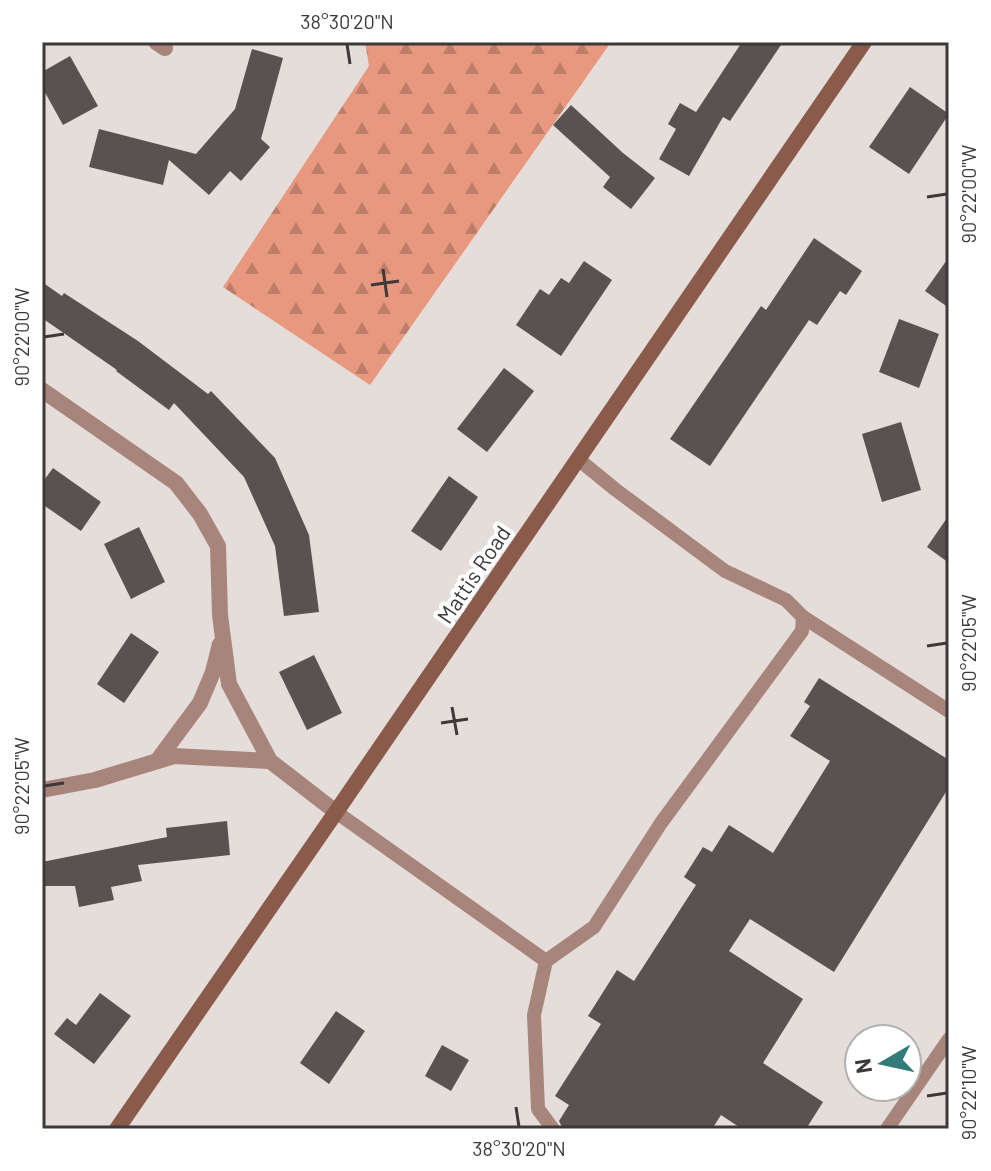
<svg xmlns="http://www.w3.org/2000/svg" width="991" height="1171" font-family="Barlow,sans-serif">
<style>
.forest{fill:url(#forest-firs)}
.building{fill:#595250}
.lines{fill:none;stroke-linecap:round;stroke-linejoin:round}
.service{stroke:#a7857a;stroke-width:14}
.minor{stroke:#a7857a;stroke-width:16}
.secondary{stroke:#8a5a4a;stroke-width:16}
.ticks{fill:none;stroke:#3c3938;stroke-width:3}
.labels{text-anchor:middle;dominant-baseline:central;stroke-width:8;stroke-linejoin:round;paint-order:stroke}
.street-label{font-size:22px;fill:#3c3938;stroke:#fff}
.neatline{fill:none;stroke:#3c3938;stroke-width:3}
.ticks-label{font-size:20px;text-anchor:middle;fill:#3c3938}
</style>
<defs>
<pattern id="forest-firs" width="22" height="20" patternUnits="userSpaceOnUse" patternTransform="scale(2)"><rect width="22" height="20" fill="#e7987f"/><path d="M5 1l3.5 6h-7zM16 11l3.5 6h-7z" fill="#bc7d69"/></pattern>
</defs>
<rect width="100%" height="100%" fill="#e5ddda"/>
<!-- forest -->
<polygon class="forest" points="365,42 611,42 370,385 223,287 369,66"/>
<!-- building -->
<g class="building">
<polygon points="742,42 783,42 730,121 723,117 689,176 659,159 676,129 668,124 680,103 696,112"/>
<polygon points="252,49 283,58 261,139 270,147 241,181 230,171 209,195 169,160 163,185 89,167 99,129 196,154 235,109"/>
<polygon points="70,56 98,106 63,125 42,87 42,72"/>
<polygon points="910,87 949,114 909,174 869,147"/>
<polygon points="571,105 623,153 655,178 631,209 603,187 610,177 553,125"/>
<polygon points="814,238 862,271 846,295 840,291 817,325 809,320 710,466 670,439 761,306 766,310"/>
<polygon points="949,257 949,308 925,291"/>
<polygon points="584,261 612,280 561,356 516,325 540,289 549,295 561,278 569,283"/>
<polygon points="42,282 62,296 64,293 138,341 208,394 211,391 275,458 309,535 319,612 284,616 275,546 244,477 174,403 169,410 116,371 117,370 42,318"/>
<polygon points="899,319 939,334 919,388 879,372"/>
<polygon points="504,368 534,391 487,452 457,429"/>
<polygon points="901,422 921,490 882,502 862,434"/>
<polygon points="53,468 101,502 81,531 42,504 42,483"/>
<polygon points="449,476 478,497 441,551 411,531"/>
<polygon points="949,515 949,563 927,547"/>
<polygon points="139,527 165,582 131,599 104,544"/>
<polygon points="131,633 159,652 124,703 97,684"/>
<polygon points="314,655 342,713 307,730 279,672"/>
<polygon points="819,678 949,760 949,787 834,972 750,919 729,951 803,999 763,1063 823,1102 806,1129 742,1129 721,1115 712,1129 563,1129 559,1121 569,1105 555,1096 601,1024 588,1016 617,970 634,981 696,885 684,877 703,847 712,852 729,825 773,853 830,761 790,736 810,706 804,702"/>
<polygon points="227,821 230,855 138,865 142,881 111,887 114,900 79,907 75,886 42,886 42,862 167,837 166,828"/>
<polygon points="100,993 131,1016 94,1064 54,1034 67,1018 76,1025"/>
<polygon points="336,1011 365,1031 329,1084 300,1063"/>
<polygon points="442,1045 469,1060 451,1091 425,1076"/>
</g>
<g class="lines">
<!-- service -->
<g class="service">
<polyline points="803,617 949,711"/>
<polyline points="336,812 546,961 594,927 661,823 802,631 803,617 786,600 725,571 616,490 578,459"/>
<polyline points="546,961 534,1015 538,1109 553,1129"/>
<polyline points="887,1129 949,1039"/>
</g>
<!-- minor -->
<g class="minor">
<polyline points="156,42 165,48"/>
<polyline points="42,390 176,483 200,514 218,546 220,615 229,684 270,761 336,812"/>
<polyline points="157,761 200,703 213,672 220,644"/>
<polyline points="42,790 95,780 174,756 270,761"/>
</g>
<!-- secondary -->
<polyline class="secondary" points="117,1129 336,812 864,42"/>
</g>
<!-- ticks -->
<path class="ticks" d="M347 44 350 64M927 197 947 194M383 269 387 297M371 285 399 281M44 337 64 334M927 646 947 643M452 707 457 735M441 723 468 719M44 786 64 783M927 1096 947 1093M516 1107 519 1127"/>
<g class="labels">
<!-- street labels -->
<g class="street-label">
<text transform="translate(473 574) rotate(-56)">Mattis Road</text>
</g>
</g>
<!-- border -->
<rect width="991" height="1171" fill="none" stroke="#ffffff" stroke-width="88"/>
<!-- north arrow -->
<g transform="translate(883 1063) rotate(261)"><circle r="38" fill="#ffffff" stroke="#b1b0af" stroke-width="2"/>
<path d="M0-6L14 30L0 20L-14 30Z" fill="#337b76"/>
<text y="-12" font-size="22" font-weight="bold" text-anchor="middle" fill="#3c3938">N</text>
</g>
<rect x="44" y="44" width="903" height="1083" class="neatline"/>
<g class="ticks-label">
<text x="347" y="29">38°30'20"N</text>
<text transform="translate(969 194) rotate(-90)" y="7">90°22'00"W</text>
<text transform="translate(22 337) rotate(-90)" y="7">90°22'00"W</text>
<text transform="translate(969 643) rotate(-90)" y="7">90°22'05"W</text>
<text transform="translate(22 786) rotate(-90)" y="7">90°22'05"W</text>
<text transform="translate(969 1093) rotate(-90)" y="7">90°22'10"W</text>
<text x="519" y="1156">38°30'20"N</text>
</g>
</svg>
